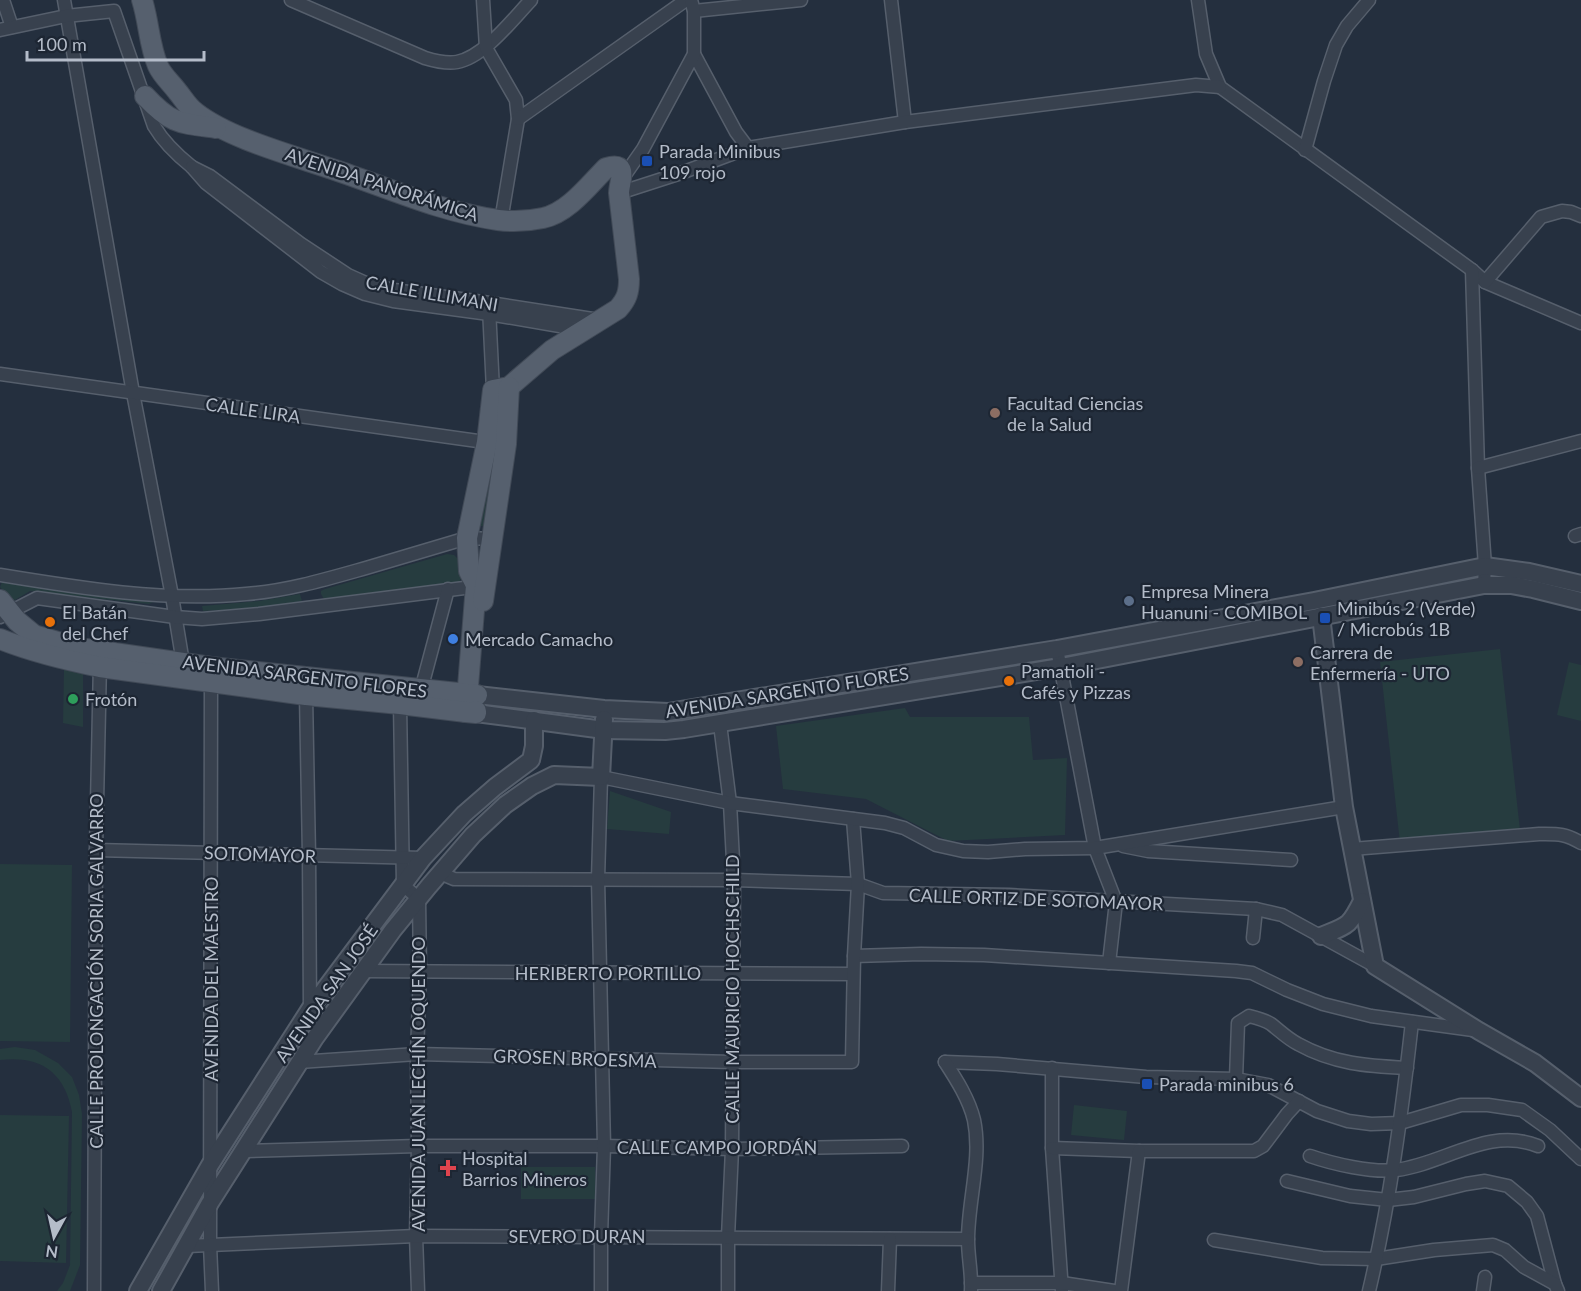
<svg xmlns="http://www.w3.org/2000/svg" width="1581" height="1291" font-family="Lato,sans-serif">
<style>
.green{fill:#263c3f}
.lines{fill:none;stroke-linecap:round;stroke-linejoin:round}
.minor-casing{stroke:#565f6c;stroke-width:15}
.tertiary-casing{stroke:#565f6c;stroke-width:20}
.primary-casing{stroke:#414a57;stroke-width:22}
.minor{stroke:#38414e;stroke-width:12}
.tertiary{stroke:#38414e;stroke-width:16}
.primary{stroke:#56606e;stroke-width:20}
.transit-dot{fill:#1a4fb4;stroke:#1d2633;stroke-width:2}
.education-dot{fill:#8d6e63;stroke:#1d2633;stroke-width:2}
.service-dot{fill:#5c6f8a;stroke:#1d2633;stroke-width:2}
.food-dot{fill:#e8710a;stroke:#1d2633;stroke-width:2}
.shop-dot{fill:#3f7fe0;stroke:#1d2633;stroke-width:2}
.leisure-dot{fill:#2e9e5b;stroke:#1d2633;stroke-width:2}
.health-dot{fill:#e0444e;stroke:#1d2633;stroke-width:2}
.labels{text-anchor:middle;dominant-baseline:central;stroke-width:4.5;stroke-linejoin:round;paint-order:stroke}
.poi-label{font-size:18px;fill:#b4bcc9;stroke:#1d2633;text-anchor:start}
.street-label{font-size:18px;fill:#b4bcc9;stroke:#1d2633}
</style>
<rect width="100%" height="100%" fill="#242f3e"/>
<!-- green -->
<g class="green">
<polygon points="486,477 492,478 484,526 477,526"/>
<polygon points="447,554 454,555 458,559 461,578 459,583 327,599 324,599 321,594 321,591 325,589"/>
<path d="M2 582C51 590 101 594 150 599L153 602 149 604 30 591 15 600 9 598 0 587Z"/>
<polygon points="300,594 302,601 259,608 203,611 202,606 259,601"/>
<polygon points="1500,649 1520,830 1400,843 1380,662"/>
<polygon points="1569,662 1581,665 1581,721 1557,715"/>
<polygon points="64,669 83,674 83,727 63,723"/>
<polygon points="905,708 910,717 1029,717 1033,760 1067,758 1065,835 948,841 866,799 783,789 776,726"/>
<polygon points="610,791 671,812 669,834 607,829"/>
<polygon points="0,864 72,865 70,1042 0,1041"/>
<path d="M15 1047 35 1050 58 1063 72 1077 79 1095 82 1114 80 1265 70 1291H57L63 1283 70 1265 72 1112C65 1072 40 1055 0 1060V1049Z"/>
<polygon points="1074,1105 1127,1111 1124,1140 1071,1135"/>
<polygon points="0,1115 69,1116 66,1263 0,1261"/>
<polygon points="521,1167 595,1167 596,1199 521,1199"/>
</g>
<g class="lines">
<!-- minor casing -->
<g class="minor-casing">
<g id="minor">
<polyline points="3,0 12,27"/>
<polyline points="64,0 133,393 172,596 184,669"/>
<path d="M291 0 425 58C435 61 447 64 457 62 484 57 512 20 531 0"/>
<polyline points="483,0 486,48 516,100 518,119 501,221"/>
<polyline points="891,0 905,122"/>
<polyline points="1198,0 1206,54 1220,87 1472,270 1485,282 1581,323"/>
<polyline points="694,11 801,0"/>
<path d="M0 30 66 16 114 11 154 126C164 143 177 155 192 167"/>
<polyline points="694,54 736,132 748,148"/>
<polyline points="518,119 686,0"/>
<polyline points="1305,150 1324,81 1336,45 1347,26 1369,0"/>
<polyline points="622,179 643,149 694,54 694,11 691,0"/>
<polyline points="619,193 681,173 748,148 905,122 1196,85 1220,87"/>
<polyline points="1472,270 1478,468 1485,566 1484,585"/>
<polyline points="1485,282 1541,217 1562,211 1571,212 1581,216"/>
<polyline points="489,308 493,390"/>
<polyline points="583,330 489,314 393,301 365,294 342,284 321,272 206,183 192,167 210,176 301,244 348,275 368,284 394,290 490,303 599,320"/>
<polyline points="0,374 492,443"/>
<polyline points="1478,468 1581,441"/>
<polyline points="1575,536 1581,534"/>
<path d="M0 575C79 588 165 602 246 594 287 591 327 579 366 568 400 558 434 548 467 538L492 539"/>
<polyline points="0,617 37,598 175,617 202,619 259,614 480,586"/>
<polyline points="1057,649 1095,848 1116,902 1109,963"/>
<polyline points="211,677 210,1245 212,1291"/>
<polyline points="421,690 448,589"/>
<polyline points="306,695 309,856 310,1009"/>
<polyline points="400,704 403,885 419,899 420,972 417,1054 418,1146 416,1236 418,1291"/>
<polyline points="720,724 730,803 734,880 732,1149 728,1237 728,1291"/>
<polyline points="1123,846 1148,851 1291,860"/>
<path d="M1352 849 1539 834C1557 834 1565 833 1581 843"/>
<polyline points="96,850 423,858"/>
<polyline points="440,873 454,879 734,880 858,884 883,893 1009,895 1256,909 1282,915 1375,966"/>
<polyline points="1253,938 1256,909"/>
<polyline points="854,956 921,954 984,955 1236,971 1252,973 1287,990 1323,1004 1371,1016 1473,1030"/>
<polyline points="364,971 853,974"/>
<polyline points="299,1062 417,1054 732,1062 852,1062 854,956 858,884 853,819"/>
<polyline points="945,1062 997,1064 1146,1077 1236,1079 1268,1085 1317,1111 1348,1121 1371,1124 1400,1123 1461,1105 1488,1105 1522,1110 1550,1130 1581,1159"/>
<path d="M945 1062C956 1079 969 1099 974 1120 982 1159 968 1200 968 1240 968 1257 972 1274 971 1291"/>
<polyline points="1052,1068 1052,1148 1062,1291"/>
<path d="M1236 1079 1238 1023 1249 1016C1257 1018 1265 1020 1271 1024 1280 1031 1288 1039 1298 1044 1334 1064 1367 1066 1407 1068"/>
<polyline points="1052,1148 1139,1151 1254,1151 1263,1146 1287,1114 1299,1101"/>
<polyline points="244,1151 418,1146 604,1146 732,1149 902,1146"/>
<path d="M1310 1156C1333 1164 1372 1173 1396 1170 1445 1164 1488 1126 1538 1146"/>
<polyline points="1287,1181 1350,1196 1388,1200 1414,1197 1466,1184 1485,1181 1508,1186 1527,1202 1537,1216 1555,1284"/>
<polyline points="1214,1240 1322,1258 1376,1259 1434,1250 1493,1245 1505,1250 1524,1267 1555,1284 1558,1291"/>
<polyline points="187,1246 416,1236 968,1239"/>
<polyline points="971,1283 1062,1283 1114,1291"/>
<polyline points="94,1291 96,850 100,662"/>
<polyline points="601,1291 601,1236 604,1146 598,879 601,777 730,803 885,823 904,828 936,845 963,851 988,852 1025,849 1095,848 1344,807"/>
<polyline points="888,1291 890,1239"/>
<polyline points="1121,1291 1139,1151"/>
<path d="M1369 1291C1390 1202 1402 1112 1412 1022"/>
<polyline points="1483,1291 1485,1277"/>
</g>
</g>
<!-- tertiary casing -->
<g class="tertiary-casing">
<g id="tertiary">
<polyline points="1321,616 1344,807 1375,966 1479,1031 1535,1063 1581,1098"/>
<polyline points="477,695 604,709 668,712 1057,649 1314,601 1485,566 1529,572 1581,584"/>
<polyline points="476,713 604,730 665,731 684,729 1061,667 1484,585 1511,585 1533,589 1581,601"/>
<path d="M1321 936C1348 925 1349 927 1362 901"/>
<polyline points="138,1291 210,1165 310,1009 423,858 464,814 495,787 531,760 534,746 534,720"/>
<polyline points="161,1291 210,1203 315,1038 393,930 429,886 473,835 505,805 532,786 554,775 601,777 604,719"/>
</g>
</g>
<!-- primary casing -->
<g class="primary-casing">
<g id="primary">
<path d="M142 0C149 22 149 45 158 66 162 75 171 83 177 91 183 98 188 107 195 112 229 139 295 156 338 171 391 189 442 212 498 220 513 222 529 221 543 218 568 213 589 185 606 168 630 161 619 182 619 193L629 279C629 292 627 299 618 309L552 350 509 387 493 390 487 442 467 538 469 571 476 585 466 712"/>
<path d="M145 96C171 124 179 123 216 128"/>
<polyline points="0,600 17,621 34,635 79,648 211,667 477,695"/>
<polyline points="483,601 506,444 509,387"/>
<path d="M0 639C32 652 66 660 100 667L306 695 400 704 466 712 476 713V711"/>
</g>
</g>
<!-- minor -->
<use href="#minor" class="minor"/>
<!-- tertiary -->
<use href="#tertiary" class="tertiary"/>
<!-- primary -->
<use href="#primary" class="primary"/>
</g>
<!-- markers -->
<g class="transit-dot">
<rect x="641" y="155" width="12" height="12" rx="3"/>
<rect x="1319" y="612" width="12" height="12" rx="3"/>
<rect x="1141" y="1078" width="12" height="12" rx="3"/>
</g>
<g class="education-dot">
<circle cx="995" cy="413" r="6"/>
<circle cx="1298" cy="662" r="6"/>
</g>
<circle class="service-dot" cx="1129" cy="601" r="6"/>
<g class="food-dot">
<circle cx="50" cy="622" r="6"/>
<circle cx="1009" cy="681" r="6"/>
</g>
<circle class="shop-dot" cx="453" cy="639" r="6"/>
<circle class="leisure-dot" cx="73" cy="699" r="6"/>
<path class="health-dot" d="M445 1159h6v6h6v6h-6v6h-6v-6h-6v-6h6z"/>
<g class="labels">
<!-- poi labels -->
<g class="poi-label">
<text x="659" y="151">Parada Minibus<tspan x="659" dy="21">109 rojo</tspan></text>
<text x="1007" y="403">Facultad Ciencias<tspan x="1007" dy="21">de la Salud</tspan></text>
<text x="1141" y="591">Empresa Minera<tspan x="1141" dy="21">Huanuni - COMIBOL</tspan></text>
<text x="1337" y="608">Minibús 2 (Verde)<tspan x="1337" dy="21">/ Microbús 1B</tspan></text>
<text x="62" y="612">El Batán<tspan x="62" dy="21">del Chef</tspan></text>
<text x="465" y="639">Mercado Camacho</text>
<text x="1310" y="652">Carrera de<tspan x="1310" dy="21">Enfermería - UTO</tspan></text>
<text x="1021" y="671">Pamatioli -<tspan x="1021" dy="21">Cafés y Pizzas</tspan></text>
<text x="85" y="699">Frotón</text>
<text x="1159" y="1084">Parada minibus 6</text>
<text x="462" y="1158">Hospital<tspan x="462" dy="21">Barrios Mineros</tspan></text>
</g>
<!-- street labels -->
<g class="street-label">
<text transform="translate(382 184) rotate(18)">AVENIDA PANORÁMICA</text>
<text transform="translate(432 293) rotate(10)">CALLE ILLIMANI</text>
<text transform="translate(253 410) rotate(8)">CALLE LIRA</text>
<text transform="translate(305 676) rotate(7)">AVENIDA SARGENTO FLORES</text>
<text transform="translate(787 692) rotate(-9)">AVENIDA SARGENTO FLORES</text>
<text transform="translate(260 854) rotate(2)">SOTOMAYOR</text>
<text transform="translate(1036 899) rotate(2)">CALLE ORTIZ DE SOTOMAYOR</text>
<text transform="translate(96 971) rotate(-90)">CALLE PROLONGACIÓN SORIA GALVARRO</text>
<text x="608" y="973">HERIBERTO PORTILLO</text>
<text transform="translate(211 979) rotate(-90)">AVENIDA DEL MAESTRO</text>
<text transform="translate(732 989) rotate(-90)">CALLE MAURICIO HOCHSCHILD</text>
<text transform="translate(326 993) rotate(-55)">AVENIDA SAN JOSÉ</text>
<text transform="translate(575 1058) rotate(2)">GROSEN BROESMA</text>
<text transform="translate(418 1084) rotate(-90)">AVENIDA JUAN LECHÍN OQUENDO</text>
<text x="717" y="1147">CALLE CAMPO JORDÁN</text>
<text x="577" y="1236">SEVERO DURAN</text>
</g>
</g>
<!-- north arrow -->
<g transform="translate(54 1237) rotate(188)" stroke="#1d2633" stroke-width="4.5" paint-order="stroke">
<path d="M0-4.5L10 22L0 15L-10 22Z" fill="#b4bcc9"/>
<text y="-9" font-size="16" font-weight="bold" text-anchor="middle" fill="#b4bcc9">N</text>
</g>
<!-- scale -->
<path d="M27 51v9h177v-9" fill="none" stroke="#b4bcc9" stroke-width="3"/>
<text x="36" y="51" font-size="18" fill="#b4bcc9" stroke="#1d2633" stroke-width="4.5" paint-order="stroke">100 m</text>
</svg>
